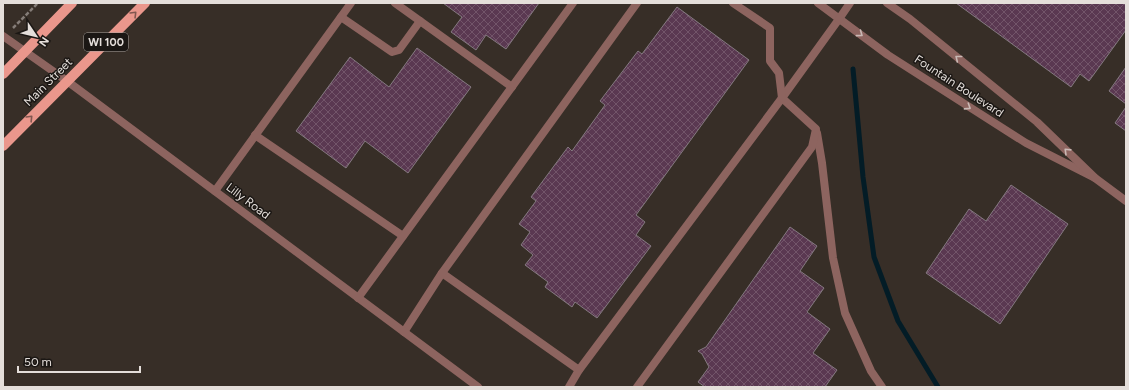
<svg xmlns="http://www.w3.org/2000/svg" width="1129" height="390" font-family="Figtree,sans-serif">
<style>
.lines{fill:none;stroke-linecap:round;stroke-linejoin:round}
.stream{stroke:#031c26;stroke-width:5}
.building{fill:url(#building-cross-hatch);stroke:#847980}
.path{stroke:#857d78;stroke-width:2.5;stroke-dasharray:4 2;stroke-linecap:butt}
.service{stroke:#8d645f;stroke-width:8}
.minor{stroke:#8d645f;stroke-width:8}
.primary{stroke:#ea978c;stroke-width:10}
.oneway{stroke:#825750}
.oneway2{stroke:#cab9b5}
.labels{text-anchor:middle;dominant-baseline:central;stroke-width:3;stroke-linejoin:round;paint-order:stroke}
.shield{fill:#1b1714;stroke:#a8a29f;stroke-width:1}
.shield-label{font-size:11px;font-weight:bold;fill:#e4deda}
.street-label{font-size:12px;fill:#e4deda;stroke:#1b1714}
</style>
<defs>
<pattern id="building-cross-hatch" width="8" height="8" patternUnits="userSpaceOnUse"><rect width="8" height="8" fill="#5a3851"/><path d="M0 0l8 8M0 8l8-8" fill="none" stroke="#725469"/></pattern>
</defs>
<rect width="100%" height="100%" fill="#372e27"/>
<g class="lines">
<!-- stream -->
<polyline class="stream" points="853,69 863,177 874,257 898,321 938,387"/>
</g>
<!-- building -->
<g class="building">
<polygon points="443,3 539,3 506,49 486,35 476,50 451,32 462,17"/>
<polygon points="956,3 1126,3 1126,30 1089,81 1080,74 1071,87"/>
<polygon points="677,7 749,60 636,215 645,222 636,235 651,246 597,318 575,302 572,307 545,287 548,282 525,265 533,255 521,245 530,232 519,224 536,201 531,197 568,147 572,151 605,105 600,101 638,51 642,54"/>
<polygon points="417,48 471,87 408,173 365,141 346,168 296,131 350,57 389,87"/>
<polygon points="1126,67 1126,104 1109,91"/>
<polygon points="1126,107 1126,131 1115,123"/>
<polygon points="1011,185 1068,224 1000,324 926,273 969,209 986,221"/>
<polygon points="790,227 817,246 800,271 824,288 807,312 830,329 813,353 837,370 825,387 705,387 698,382 709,367 702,354 698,351 706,347"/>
</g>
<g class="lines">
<!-- path -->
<polyline class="path" points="13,28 38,3"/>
<!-- service -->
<g class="service">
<polyline points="395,3 512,87"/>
<polyline points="341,17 392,52 399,50 420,21"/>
<polyline points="817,133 822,163 833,258 845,313 871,371 882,387"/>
<polyline points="255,135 403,236"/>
<polyline points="215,191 351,3"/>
<polyline points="442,273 579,370"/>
<polyline points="358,298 573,3"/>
<polyline points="404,332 442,273 637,3"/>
<polyline points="569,387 579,370 782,98 839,19"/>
<polyline points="637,387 812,147 816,129 782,98 779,73 770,61 770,28 733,3"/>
</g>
<!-- minor -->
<g class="minor">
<polyline points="818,3 888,55 1026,143 1095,178"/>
<polyline points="887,3 910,19 1037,122 1095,178 1126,201"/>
<polyline points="839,19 850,3"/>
<polyline points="3,36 67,81 478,387"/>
</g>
<!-- primary -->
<g class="primary">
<polyline points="3,74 72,3"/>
<polyline points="3,146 145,3"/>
</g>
</g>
<!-- one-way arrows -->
<defs><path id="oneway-chevron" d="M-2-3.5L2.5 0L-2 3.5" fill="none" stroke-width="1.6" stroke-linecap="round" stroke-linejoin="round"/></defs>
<g class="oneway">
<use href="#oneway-chevron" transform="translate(134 14) rotate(-45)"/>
<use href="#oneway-chevron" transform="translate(30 118) rotate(-46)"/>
</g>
<g class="oneway2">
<use href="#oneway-chevron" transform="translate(860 34) rotate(36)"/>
<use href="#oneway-chevron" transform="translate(958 58) rotate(-141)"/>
<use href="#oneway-chevron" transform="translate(968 107) rotate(33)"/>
<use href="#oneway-chevron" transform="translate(1067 151) rotate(-136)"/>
</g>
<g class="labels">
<!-- shield labels -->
<rect class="shield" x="84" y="33" width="44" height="18" rx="3"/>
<g class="shield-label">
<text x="106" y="42">WI 100</text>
</g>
<!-- street labels -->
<g class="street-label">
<text transform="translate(48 82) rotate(-45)">Main Street</text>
<text transform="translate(959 86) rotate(33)">Fountain Boulevard</text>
<text transform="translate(248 201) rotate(37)">Lilly Road</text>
</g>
</g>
<!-- border -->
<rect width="1129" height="390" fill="none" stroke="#e4deda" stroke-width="8"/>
<!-- north arrow -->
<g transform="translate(36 36) rotate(125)" stroke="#1b1714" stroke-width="3" paint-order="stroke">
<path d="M0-3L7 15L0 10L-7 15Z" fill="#e4deda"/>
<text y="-6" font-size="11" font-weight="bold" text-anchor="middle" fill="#e4deda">N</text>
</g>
<!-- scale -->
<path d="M18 366v6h122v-6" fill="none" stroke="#e4deda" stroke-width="2"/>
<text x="24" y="366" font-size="12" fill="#e4deda" stroke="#1b1714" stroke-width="3" paint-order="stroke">50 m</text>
</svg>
